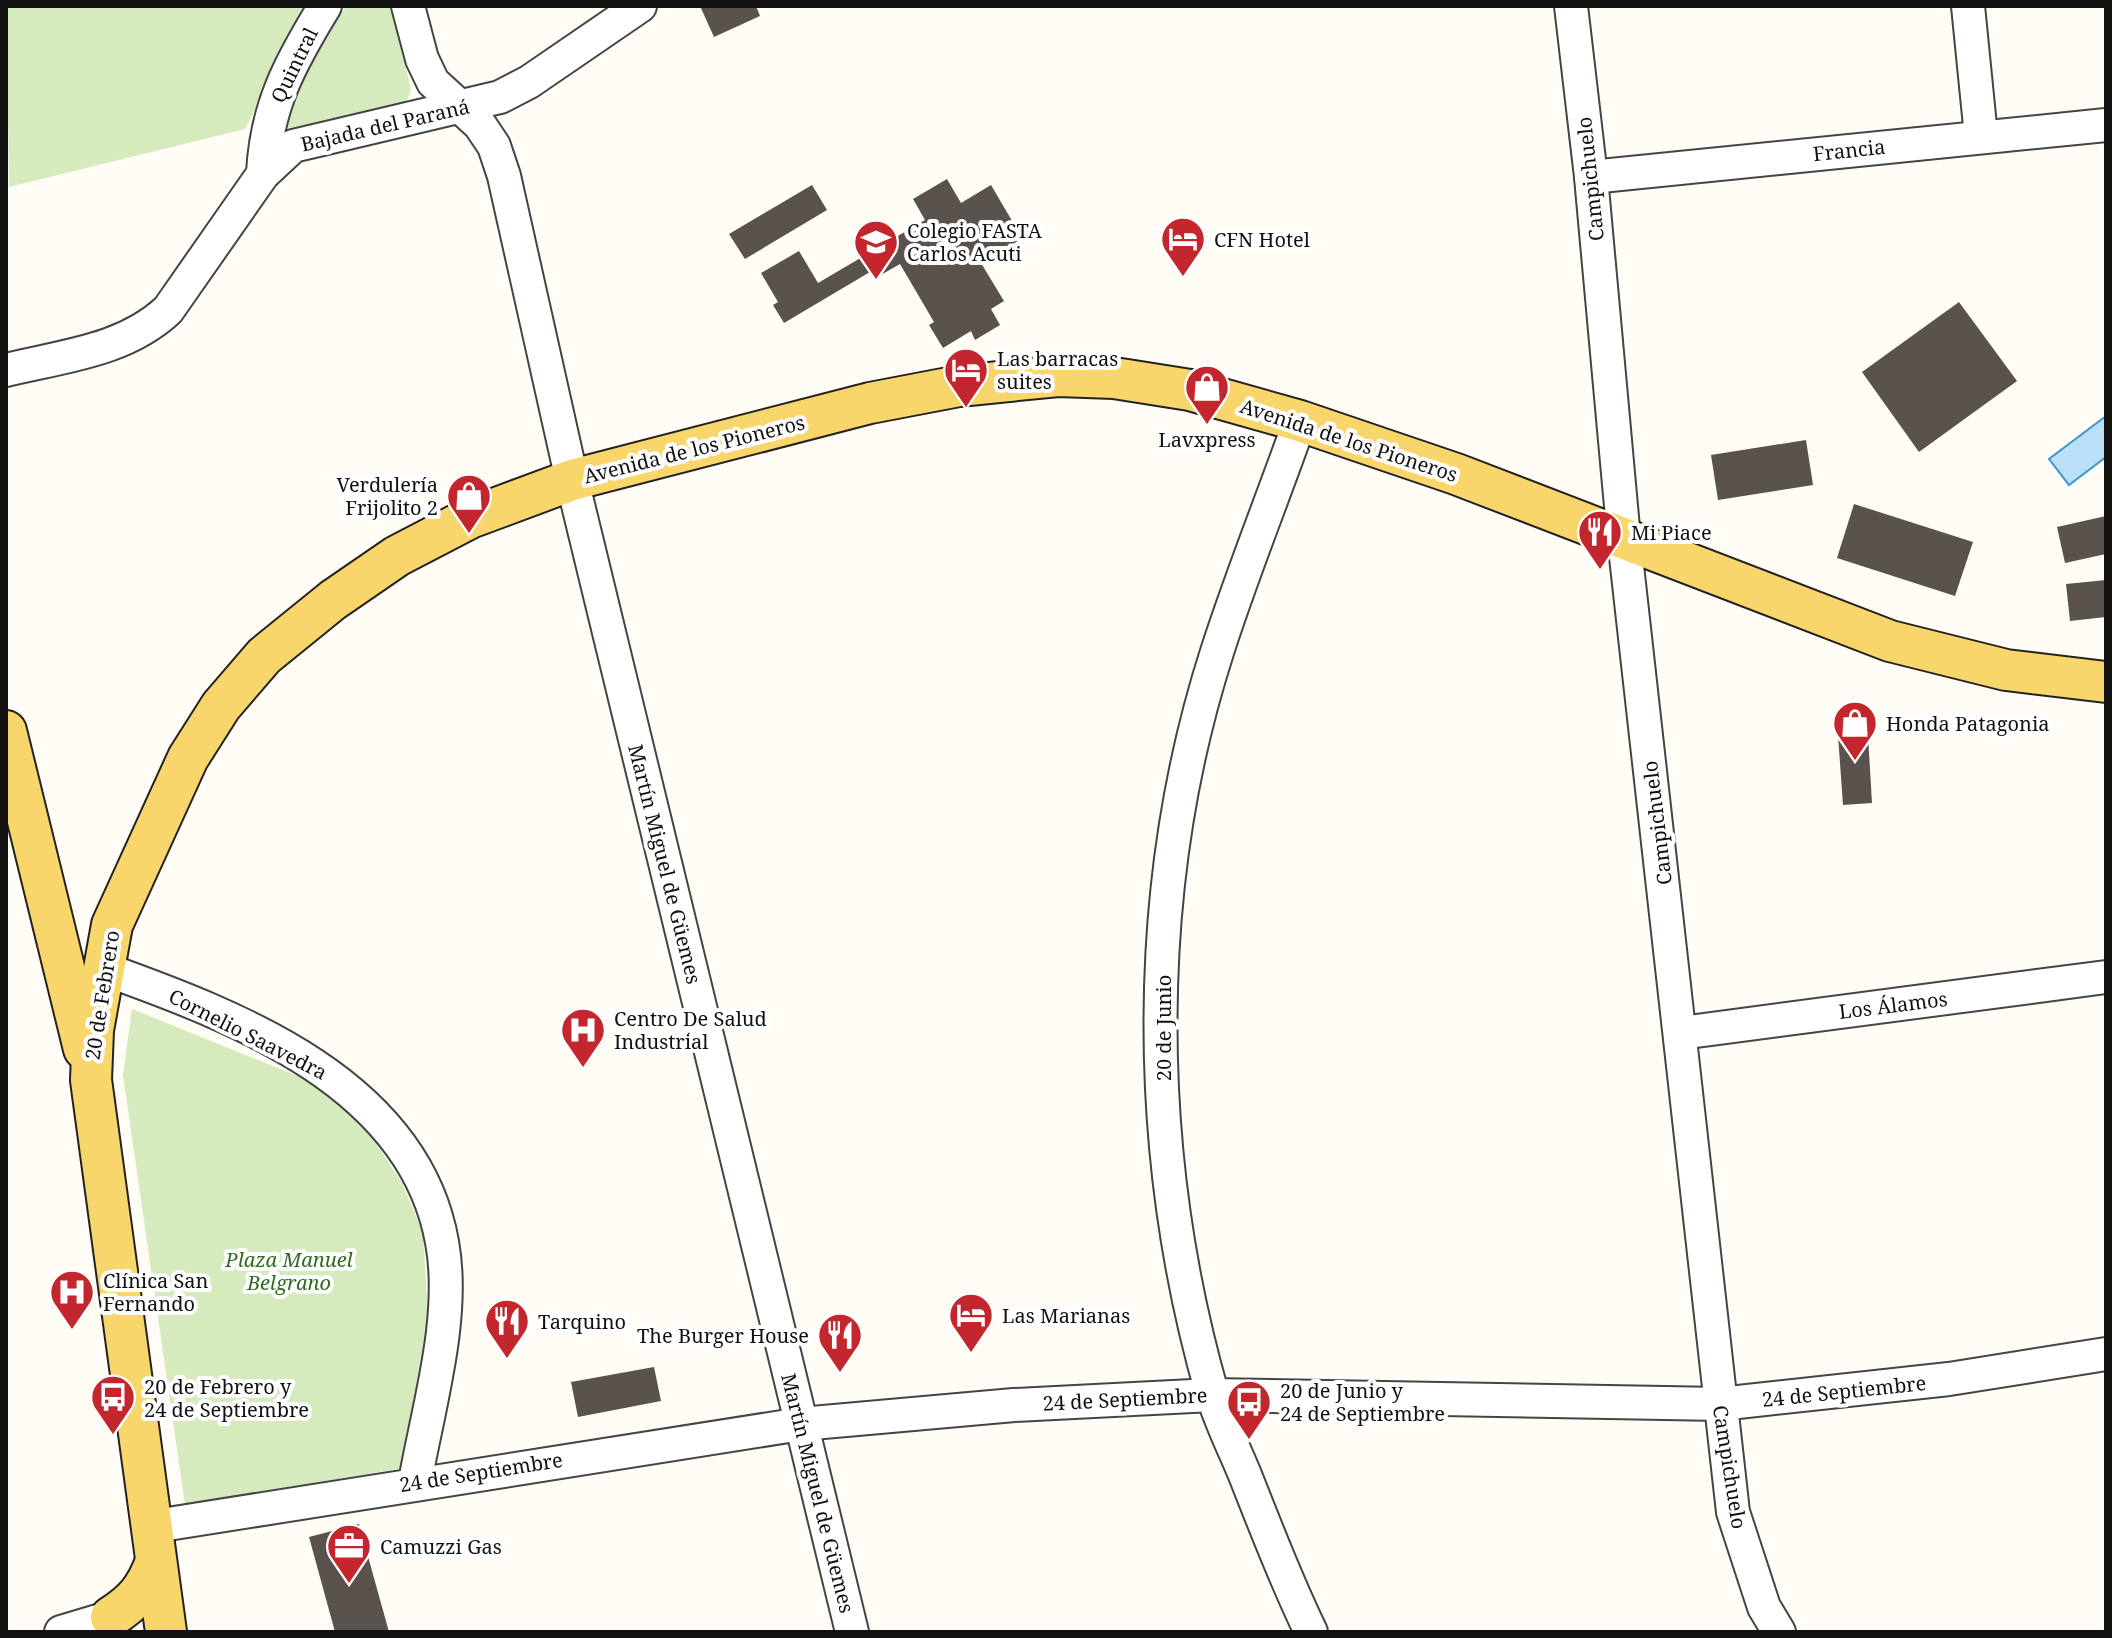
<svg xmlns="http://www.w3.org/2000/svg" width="2112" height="1638" font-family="'Noto Serif',serif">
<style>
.green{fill:#d5ebbd}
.water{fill:#b9e0f7;stroke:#3f96cf;stroke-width:2}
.building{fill:#5a524d}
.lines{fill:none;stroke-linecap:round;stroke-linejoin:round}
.minor-casing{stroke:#444;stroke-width:36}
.major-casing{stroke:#222;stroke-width:44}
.minor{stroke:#fff;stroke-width:32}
.major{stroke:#f9d66b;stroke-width:40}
.labels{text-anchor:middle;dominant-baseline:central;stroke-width:8;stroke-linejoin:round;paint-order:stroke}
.street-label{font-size:20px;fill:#111;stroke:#fff}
.poi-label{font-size:20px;fill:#111;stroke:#fff;text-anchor:start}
.park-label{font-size:20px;font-style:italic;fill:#2f6b1f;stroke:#fff}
</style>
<rect width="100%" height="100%" fill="#fffdf5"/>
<!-- green -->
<g class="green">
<polygon points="6,6 309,6 245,129 9,187"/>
<polygon points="346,6 392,6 411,90 406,103 397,110 288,128 282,125 280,118"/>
<polygon points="132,1009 320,1085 366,1128 402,1183 423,1233 428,1314 402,1468 185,1505 123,1075"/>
</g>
<!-- water -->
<polygon class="water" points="2106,416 2106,457 2069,485 2049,459"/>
<!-- building -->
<g class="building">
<polygon points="700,6 756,6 760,16 714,37"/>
<polygon points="947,179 961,203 991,185 1018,231 1014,233 1018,241 981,263 1004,301 991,309 1000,325 975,340 971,331 943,348 929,325 934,322 900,264 879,276 875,269 784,323 773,305 778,302 761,273 799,251 818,283 925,220 913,199"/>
<polygon points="812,185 827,210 745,259 729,234"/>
<polygon points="1959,302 2017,381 1919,452 1862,372"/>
<polygon points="1806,440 1813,485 1718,500 1711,455"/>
<polygon points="1854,504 1973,542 1955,596 1837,558"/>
<polygon points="2106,516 2106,554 2065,563 2057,527"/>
<polygon points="2106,580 2106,617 2070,621 2066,584"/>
<polygon points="1867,719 1872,803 1843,805 1837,721"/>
<polygon points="654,1367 661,1401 578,1417 571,1382"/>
<polygon points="359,1524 389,1632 335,1632 309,1537"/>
</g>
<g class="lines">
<!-- minor casing -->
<g class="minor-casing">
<g id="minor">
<polyline points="408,6 422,59 433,82 480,125 494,146 504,176 572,480 852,1632"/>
<polyline points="1571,6 1591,177 1624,539 1733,1512 1764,1607 1779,1632"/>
<polyline points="1968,6 1981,136"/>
<path d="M263 174C266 107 290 63 325 6"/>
<polyline points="1591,177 2106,125"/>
<path d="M6 370C63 356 124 351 168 310L263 174 293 146 500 97 529 82 640 6"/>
<path d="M1300 421C1273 498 1242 574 1217 652 1141 889 1144 1155 1212 1393 1220 1421 1234 1448 1245 1475 1266 1528 1286 1581 1311 1632"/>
<path d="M104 969C238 1017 414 1084 442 1242 456 1317 428 1408 415 1482"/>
<polyline points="1681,1033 2106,977"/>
<polyline points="149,1527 801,1424 1014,1405 1212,1395 1720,1404 1949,1379 2106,1354"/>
<polyline points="61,1632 111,1617"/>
</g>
</g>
<!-- major casing -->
<g class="major-casing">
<g id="major">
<polyline points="6,731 84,1049"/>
<path d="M111 1617C134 1602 145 1590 155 1564"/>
<polyline points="166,1632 91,1080 93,1030 112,925 188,758 221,706 264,656 333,600 397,556 470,518 572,480 870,403 959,386 1058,376 1114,378 1190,390 1300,421 1456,474 1890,641 2006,670 2106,682"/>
</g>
</g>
<!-- minor -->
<use href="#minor" class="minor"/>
<!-- major -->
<use href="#major" class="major"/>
</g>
<!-- icons -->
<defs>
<g id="hotel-pin" transform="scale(2.3)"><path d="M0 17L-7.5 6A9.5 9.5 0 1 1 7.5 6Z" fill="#c4262e" stroke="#fff"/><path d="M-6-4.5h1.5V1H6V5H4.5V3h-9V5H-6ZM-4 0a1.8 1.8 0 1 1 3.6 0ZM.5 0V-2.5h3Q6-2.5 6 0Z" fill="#fff"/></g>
<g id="university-pin" transform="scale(2.3)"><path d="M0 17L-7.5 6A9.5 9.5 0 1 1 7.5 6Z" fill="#c4262e" stroke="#fff"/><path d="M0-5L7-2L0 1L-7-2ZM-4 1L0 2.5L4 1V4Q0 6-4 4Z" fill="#fff"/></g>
<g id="shop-pin" transform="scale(2.3)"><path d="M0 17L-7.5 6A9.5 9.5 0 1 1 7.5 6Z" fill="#c4262e" stroke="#fff"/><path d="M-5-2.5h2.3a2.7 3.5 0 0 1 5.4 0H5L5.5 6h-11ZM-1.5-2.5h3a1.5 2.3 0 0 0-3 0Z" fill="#fff"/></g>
<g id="restaurant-pin" transform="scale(2.3)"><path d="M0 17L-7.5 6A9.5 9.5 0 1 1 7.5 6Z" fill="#c4262e" stroke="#fff"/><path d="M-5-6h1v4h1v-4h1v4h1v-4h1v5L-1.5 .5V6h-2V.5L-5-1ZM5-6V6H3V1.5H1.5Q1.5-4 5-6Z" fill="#fff"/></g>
<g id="hospital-pin" transform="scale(2.3)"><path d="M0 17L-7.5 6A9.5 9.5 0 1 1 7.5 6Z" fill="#c4262e" stroke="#fff"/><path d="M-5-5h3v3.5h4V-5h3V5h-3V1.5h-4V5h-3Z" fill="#fff"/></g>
<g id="bus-pin" transform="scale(2.3)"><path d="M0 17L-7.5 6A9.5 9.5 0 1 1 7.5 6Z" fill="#c4262e" stroke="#fff"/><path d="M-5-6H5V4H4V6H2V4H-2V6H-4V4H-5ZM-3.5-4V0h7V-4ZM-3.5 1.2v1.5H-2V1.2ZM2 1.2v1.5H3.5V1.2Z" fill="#fff"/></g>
<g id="office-pin" transform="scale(2.3)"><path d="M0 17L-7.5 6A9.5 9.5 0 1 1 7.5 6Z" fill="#c4262e" stroke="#fff"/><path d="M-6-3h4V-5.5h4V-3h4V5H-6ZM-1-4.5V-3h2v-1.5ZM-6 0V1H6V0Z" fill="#fff"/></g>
</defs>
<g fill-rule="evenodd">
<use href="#hotel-pin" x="1183" y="239"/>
<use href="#university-pin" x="876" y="242"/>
<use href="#hotel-pin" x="966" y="370"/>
<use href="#shop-pin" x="1207" y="387"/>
<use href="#shop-pin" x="469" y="496"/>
<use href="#restaurant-pin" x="1600" y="532"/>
<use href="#shop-pin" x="1855" y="723"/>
<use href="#hospital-pin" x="583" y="1030"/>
<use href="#hospital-pin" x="72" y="1292"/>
<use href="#hotel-pin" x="971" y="1315"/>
<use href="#restaurant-pin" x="507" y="1321"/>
<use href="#restaurant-pin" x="840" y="1335"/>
<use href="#bus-pin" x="113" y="1397"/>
<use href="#bus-pin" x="1249" y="1402"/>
<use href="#office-pin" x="349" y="1546"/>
</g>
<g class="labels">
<!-- street labels -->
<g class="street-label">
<text transform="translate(294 65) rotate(-64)">Quintral</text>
<text transform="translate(385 125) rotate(-13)">Bajada del Paraná</text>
<text transform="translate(1849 150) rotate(-6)">Francia</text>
<text transform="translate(1590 179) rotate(-96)">Campichuelo</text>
<text transform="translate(1349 440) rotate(18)">Avenida de los Pioneros</text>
<text transform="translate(694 449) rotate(-14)">Avenida de los Pioneros</text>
<text transform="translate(1657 823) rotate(-97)">Campichuelo</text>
<text transform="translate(665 864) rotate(76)">Martín Miguel de Güemes</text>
<text transform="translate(102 995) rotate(-81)">20 de Febrero</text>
<text transform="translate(1893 1005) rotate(-7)">Los Álamos</text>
<text transform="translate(1163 1028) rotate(-90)">20 de Junio</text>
<text transform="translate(248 1034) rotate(27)">Cornelio Saavedra</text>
<text transform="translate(1844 1391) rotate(-6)">24 de Septiembre</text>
<text transform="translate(1125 1399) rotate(-3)">24 de Septiembre</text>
<text transform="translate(1730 1467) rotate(81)">Campichuelo</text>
<text transform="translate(481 1472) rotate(-9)">24 de Septiembre</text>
<text transform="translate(818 1493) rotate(76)">Martín Miguel de Güemes</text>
</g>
<!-- poi labels -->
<g class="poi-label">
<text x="907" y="230">Colegio FASTA<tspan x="907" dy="23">Carlos Acuti</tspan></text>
<text x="1214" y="239">CFN Hotel</text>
<text x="997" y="358">Las barracas<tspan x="997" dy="23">suites</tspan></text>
<text x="1207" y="439" text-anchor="middle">Lavxpress</text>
<text x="438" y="484" text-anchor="end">Verdulería<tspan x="438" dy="23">Frijolito 2</tspan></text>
<text x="1631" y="532">Mi Piace</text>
<text x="1886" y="723">Honda Patagonia</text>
<text x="614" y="1018">Centro De Salud<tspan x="614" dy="23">Industrial</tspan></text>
<text x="103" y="1280">Clínica San<tspan x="103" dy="23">Fernando</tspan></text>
<text x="1002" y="1315">Las Marianas</text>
<text x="538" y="1321">Tarquino</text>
<text x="809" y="1335" text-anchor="end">The Burger House</text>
<text x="144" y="1386">20 de Febrero y<tspan x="144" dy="23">24 de Septiembre</tspan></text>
<text x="1280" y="1390">20 de Junio y<tspan x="1280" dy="23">24 de Septiembre</tspan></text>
<text x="380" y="1546">Camuzzi Gas</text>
</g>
<!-- park labels -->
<g class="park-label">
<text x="289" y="1259">Plaza Manuel<tspan x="289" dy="23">Belgrano</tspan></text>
</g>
</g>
<!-- border -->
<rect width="2112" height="1638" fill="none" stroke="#111111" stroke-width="16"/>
</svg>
